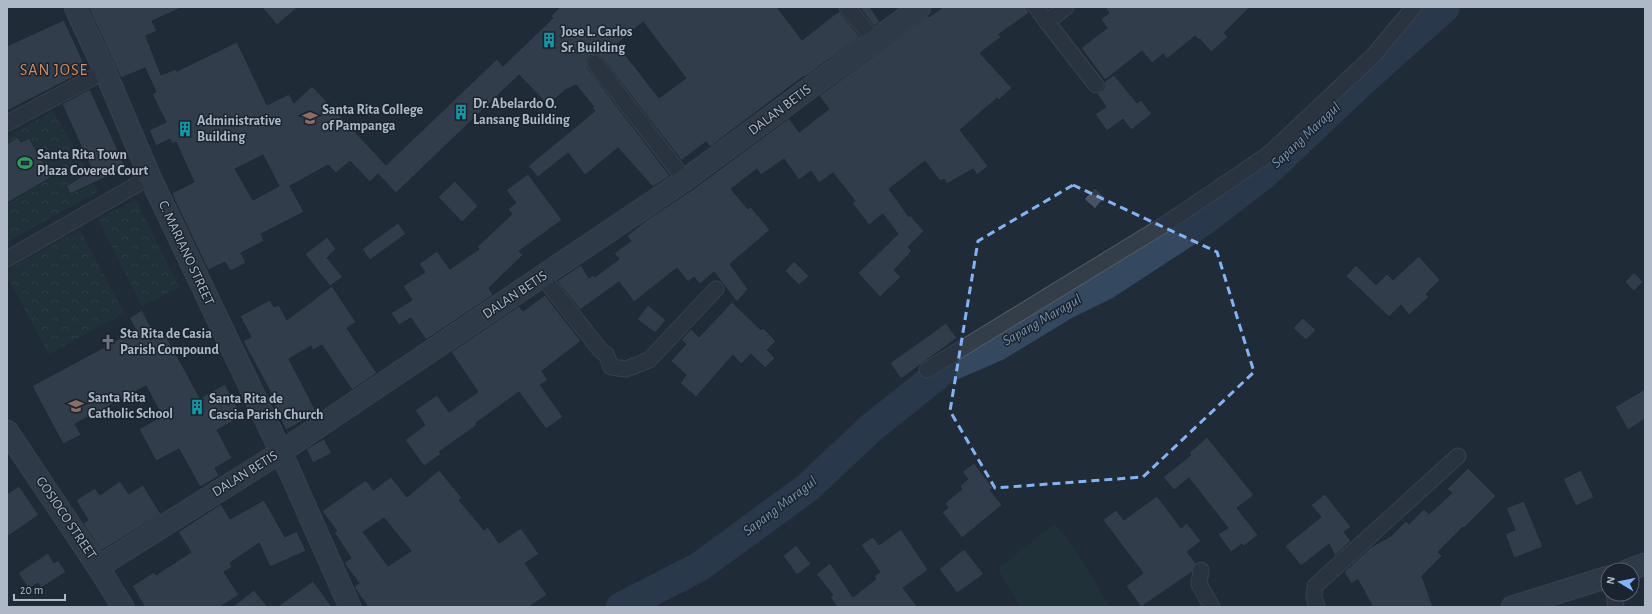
<svg xmlns="http://www.w3.org/2000/svg" width="1652" height="614" font-family="'Alegreya Sans',sans-serif">
<style>
.grass{fill:#23383a}
.park{fill:url(#park-crowns)}
.lines{fill:none;stroke-linecap:round;stroke-linejoin:round}
.river{stroke:#344860;stroke-width:30}
.building{fill:#475363;stroke:#1c2530;fill-rule:evenodd}
.street-casing{stroke:#525b67;stroke-width:17}
.secondary-casing{stroke:#525b67;stroke-width:23}
.street{stroke:#343e49;stroke-width:15}
.secondary{stroke:#424d5c;stroke-width:21}
.marked{fill:none;stroke:#81b3f8;stroke-width:3;stroke-dasharray:8 5;stroke-linejoin:round}
.labels{text-anchor:middle;dominant-baseline:central;stroke-width:3;stroke-linejoin:round;paint-order:stroke}
.poi-label{font-size:14px;font-weight:bold;fill:#afb8c6;stroke:#1a232e;text-anchor:start}
.street-label{font-size:14px;fill:#afb8c6;stroke:#1a232e}
.water-label{font-size:15px;font-style:italic;fill:#7690ae;stroke:#1a232e}
.quarter-label{font-size:16px;letter-spacing:1px;fill:#d48d5c;stroke:#1a232e}
</style>
<defs>
<pattern id="park-crowns" width="20" height="18" patternUnits="userSpaceOnUse"><rect width="20" height="18" fill="#23383a"/><path d="M2 6a3 3 0 1 1 6 0M12 15a3 3 0 1 1 6 0" fill="none" stroke="#405355"/></pattern>
</defs>
<rect width="100%" height="100%" fill="#212c39"/>
<!-- grass -->
<polygon class="grass" points="1054,524 1071,543 1110,607 1021,607 998,569"/>
<!-- park -->
<g class="park">
<polygon points="53,111 98,191 7,242 7,137"/>
<polygon points="136,200 179,287 142,306 98,219"/>
<polygon points="80,230 124,313 49,354 7,276 7,270"/>
</g>
<g class="lines">
<!-- river -->
<polyline class="river" points="621,607 699,567 807,488 871,428 946,368 997,346 1066,304 1105,285 1203,221 1263,175 1359,84 1445,7"/>
</g>
<!-- building -->
<g class="building">
<path d="M88 7H183L152 21 157 31 146 36 161 75 176 69 177 71 237 42 267 105 289 94 294 103 312 86 386 165 497 59 503 66 553 18 551 16 560 7H777L802 40 839 11 860 37 805 77 804 76 710 147 706 142 682 160 685 165 602 58 598 55 590 56 587 60 588 68 670 176 653 187 618 148 585 175 568 153 538 177 528 166 595 111 592 108 594 107 576 85 565 90 548 105 519 75 396 193 378 174 370 182 350 161 336 173 328 165 290 186 304 212 261 234 264 241 241 253 246 263 230 271 225 262 208 270 176 203 172 193 194 182 176 142 172 144 170 139 156 146 149 130 166 122 152 94 156 92 145 68 121 78ZM643 22 686 78 659 98 617 44ZM263 155 279 186 253 200 235 169Z"/>
<polygon points="262,7 298,7 277,25"/>
<polygon points="859,7 870,7 880,22 874,26"/>
<polygon points="943,7 1027,7 1029,13 999,34 1001,37 980,53 1012,88 999,100 997,98 960,130 988,166 977,175 973,169 947,184 944,179 940,181 925,161 889,189 909,217 910,215 924,231 908,247 912,251 894,270 901,277 880,297 858,273 898,234 883,214 869,225 852,203 855,201 833,173 819,183 811,171 799,180 784,159 761,175 757,169 731,189 748,209 751,207 770,230 730,264 748,289 737,302 714,272 700,284 694,277 688,282 677,268 634,302 619,282 580,310 557,281 581,265 589,278 593,275 595,277 619,259 614,253 631,241 627,236 645,221 692,190 789,118 799,132 829,109 819,96 928,15 929,17"/>
<polygon points="1105,7 1250,7 1224,33 1228,37 1211,52 1200,39 1199,40 1195,36 1167,59 1163,54 1152,63 1142,51 1105,80 1081,48 1107,28 1101,19 1109,13"/>
<polygon points="64,20 87,70 7,111 7,46"/>
<polygon points="1114,75 1137,103 1141,100 1152,114 1131,130 1123,119 1107,131 1095,114 1106,107 1097,94 1104,89 1104,82"/>
<polygon points="90,89 126,168 70,194 66,186 92,170 62,104"/>
<polygon points="18,137 21,142 29,138 52,177 7,203 7,144"/>
<polygon points="528,174 562,220 519,251 523,255 489,288 493,295 438,332 426,340 411,318 399,325 391,313 412,300 403,286 425,272 419,264 437,251 450,269 479,249 477,247 512,214 508,209 516,203 506,190"/>
<polygon points="455,181 478,206 462,222 438,197"/>
<polygon points="1095,188 1105,197 1095,209 1084,199"/>
<polygon points="398,223 406,234 370,260 362,249"/>
<polygon points="327,237 336,249 327,258 343,277 330,286 305,254"/>
<polygon points="1419,256 1440,280 1426,294 1429,297 1409,315 1401,305 1389,317 1346,276 1356,265 1376,285 1387,274 1393,280"/>
<polygon points="794,261 809,276 799,285 785,271"/>
<polygon points="1634,272 1643,282 1634,291 1625,282"/>
<polygon points="332,286 356,322 347,328 377,373 352,390 322,345 313,350 311,346 289,359 317,413 286,430 274,406 277,404 243,341 251,337 240,316 270,300 274,307 279,305 287,320"/>
<polygon points="545,295 581,341 542,371 548,380 540,385 563,417 546,429 519,392 476,423 477,425 439,452 441,454 424,466 405,440 425,425 415,410 437,395 449,412 478,392 451,352 519,306 523,311"/>
<polygon points="732,302 761,330 763,328 776,341 767,350 775,358 765,368 751,354 741,364 733,355 696,397 680,383 686,375 671,361 686,344 681,340 691,329 699,337"/>
<polygon points="648,305 666,320 655,333 637,319"/>
<polygon points="142,310 157,339 165,334 200,398 225,384 242,416 217,430 232,458 215,468 219,476 200,487 179,449 156,461 139,429 162,416 146,386 75,424 81,435 63,444 32,386 136,330 129,318"/>
<polygon points="1303,318 1316,330 1306,340 1293,328"/>
<polygon points="946,323 957,338 901,379 890,363"/>
<polygon points="1645,389 1645,419 1628,430 1615,407"/>
<polygon points="1207,437 1254,495 1237,508 1258,535 1244,546 1242,544 1231,552 1218,534 1228,528 1189,478 1174,490 1163,477 1191,455 1189,453"/>
<polygon points="324,439 332,453 313,463 306,449"/>
<polygon points="974,463 993,488 990,490 1002,505 962,538 942,512 948,508 945,503 962,489 960,486 968,479 962,472"/>
<polygon points="1468,468 1496,496 1464,528 1463,527 1438,552 1442,556 1422,576 1433,607 1373,607 1358,580 1351,584 1344,572 1371,547 1391,536 1406,521 1409,524 1424,509 1429,514 1452,493 1447,489"/>
<path d="M439 470 462 498 459 500 484 530 488 527 499 543 521 528 539 554 525 563 547 595 529 607H368L354 587 359 583 344 563 351 558 334 532 337 531 322 511 366 480 373 490 391 477 407 497ZM384 518 411 551 388 566 363 532Z"/>
<polygon points="1581,470 1594,497 1576,506 1563,479"/>
<polygon points="120,481 129,494 143,485 161,514 101,551 83,523 88,520 76,500 95,488 100,495"/>
<polygon points="19,486 39,515 7,537 7,494"/>
<polygon points="1325,494 1351,527 1344,532 1351,541 1335,556 1329,544 1301,566 1285,546 1321,517 1311,505"/>
<polygon points="1157,496 1181,528 1187,523 1201,541 1187,552 1196,563 1192,572 1141,607 1126,586 1143,573 1103,520 1116,510 1124,520"/>
<polygon points="264,500 285,537 297,531 306,551 270,567 259,543 230,563 232,567 224,572 239,595 220,607 145,607 132,586 154,572 156,575 191,552 178,532 221,504 230,519"/>
<polygon points="1524,501 1543,547 1514,558 1505,534 1515,530 1506,508"/>
<polygon points="901,529 928,570 903,588 918,607 837,607 830,597 833,595 816,574 830,563 853,597 876,579 874,576 880,572 861,545 873,537 879,545"/>
<polygon points="796,545 811,564 797,575 783,556"/>
<polygon points="964,549 984,574 957,593 939,569"/>
<polygon points="48,553 54,563 58,560 66,572 41,588 38,583 29,589 18,573"/>
<polygon points="313,581 332,607 277,607"/>
<polygon points="254,590 268,607 232,607"/>
</g>
<g class="lines">
<!-- street casing -->
<g class="street-casing">
<g id="street">
<polyline points="847,7 874,40"/>
<polyline points="1036,7 1047,22 1066,7"/>
<polyline points="1047,22 1096,85"/>
<polyline points="595,63 685,180"/>
<polyline points="7,123 105,71"/>
<polyline points="7,259 150,177"/>
<polyline points="542,276 601,351 606,354 611,367 626,369 649,360 716,289"/>
<polyline points="927,370 1167,223 1269,154 1373,56 1414,7"/>
<polyline points="1201,570 1199,584 1212,607"/>
<polyline points="1614,594 1616,607"/>
<polyline points="1317,607 1314,597 1315,586 1458,456"/>
</g>
</g>
<!-- secondary casing -->
<g class="secondary-casing">
<g id="secondary">
<polyline points="75,7 105,71 150,177 281,452 350,607"/>
<polyline points="7,431 98,567 123,607"/>
<polyline points="98,567 281,452 685,180 920,7"/>
<polyline points="1628,570 1645,564"/>
<polyline points="1512,607 1608,577"/>
</g>
</g>
<!-- street -->
<use href="#street" class="street"/>
<!-- secondary -->
<use href="#secondary" class="secondary"/>
</g>
<!-- marked area -->
<path d="M0 0H1652V614H0ZM1073 185 1217 252 1254 372 1143 477 995 488 950 411 978 241Z" fill="#212c39" fill-opacity=".55" fill-rule="evenodd"/>
<path class="marked" d="M1073 185 1217 252 1254 372 1143 477 995 488 950 411 978 241Z"/>
<!-- icons -->
<defs>
<g id="building-bare" transform="scale(1.2)"><path d="M-4-6H4V6H1V3H-1V6H-4ZM-2.5-4.3h1.7v1.8h-1.7ZM.8-4.3h1.7v1.8H.8ZM-2.5-1h1.7V.8h-1.7ZM.8-1h1.7V.8H.8Z" fill="#0f9aa8" stroke="#1a232e" stroke-width="2.5" paint-order="stroke"/></g>
<g id="university-bare" transform="scale(1.2)"><path d="M0-5L7-2L0 1L-7-2ZM-4 1L0 2.5L4 1V4Q0 6-4 4Z" fill="#8d6e63" stroke="#1a232e" stroke-width="2.5" paint-order="stroke"/></g>
<g id="stadium-bare" transform="scale(1.2)"><path d="M0-5a6.5 5 0 1 0 0 10a6.5 5 0 1 0 0-10ZM-3.5-1.8h7v3.6h-7Z" fill="#2e9e5b" stroke="#1a232e" stroke-width="2.5" paint-order="stroke"/></g>
<g id="church-bare" transform="scale(1.2)"><path d="M-1.2-6h2.4v3.5h3.3v2.4h-3.3V6h-2.4V-.1h-3.3v-2.4h3.3Z" fill="#6b7280" stroke="#1a232e" stroke-width="2.5" paint-order="stroke"/></g>
<g id="school-bare" transform="scale(1.2)"><path d="M0-5L7-2L0 1L-7-2ZM-4 1L0 2.5L4 1V4Q0 6-4 4Z" fill="#8d6e63" stroke="#1a232e" stroke-width="2.5" paint-order="stroke"/></g>
</defs>
<g fill-rule="evenodd">
<use href="#building-bare" x="549" y="40"/>
<use href="#building-bare" x="461" y="112"/>
<use href="#university-bare" x="310" y="118"/>
<use href="#building-bare" x="185" y="129"/>
<use href="#stadium-bare" x="25" y="163"/>
<use href="#church-bare" x="108" y="342"/>
<use href="#school-bare" x="76" y="406"/>
<use href="#building-bare" x="197" y="407"/>
</g>
<g class="labels">
<!-- poi labels -->
<g class="poi-label">
<text x="561" y="32">Jose L. Carlos<tspan x="561" dy="16">Sr. Building</tspan></text>
<text x="473" y="104">Dr. Abelardo O.<tspan x="473" dy="16">Lansang Building</tspan></text>
<text x="322" y="110">Santa Rita College<tspan x="322" dy="16">of Pampanga</tspan></text>
<text x="197" y="121">Administrative<tspan x="197" dy="16">Building</tspan></text>
<text x="37" y="155">Santa Rita Town<tspan x="37" dy="16">Plaza Covered Court</tspan></text>
<text x="120" y="334">Sta Rita de Casia<tspan x="120" dy="16">Parish Compound</tspan></text>
<text x="88" y="398">Santa Rita<tspan x="88" dy="16">Catholic School</tspan></text>
<text x="209" y="399">Santa Rita de<tspan x="209" dy="16">Cascia Parish Church</tspan></text>
</g>
<!-- street labels -->
<g class="street-label">
<text transform="translate(780 110) rotate(-37)">DALAN BETIS</text>
<text transform="translate(186 253) rotate(65)">C. MARIANO STREET</text>
<text transform="translate(515 295) rotate(-34)">DALAN BETIS</text>
<text transform="translate(245 474) rotate(-32)">DALAN BETIS</text>
<text transform="translate(66 518) rotate(56)">GOSIOCO STREET</text>
</g>
<!-- water labels -->
<g class="water-label">
<text transform="translate(1306 135) rotate(-43)">Sapang Maragul</text>
<text transform="translate(1042 320) rotate(-30)">Sapang Maragul</text>
<text transform="translate(780 506) rotate(-37)">Sapang Maragul</text>
</g>
<!-- quarter labels -->
<g class="quarter-label">
<text x="54" y="70">SAN JOSE</text>
</g>
</g>
<!-- border -->
<rect width="1652" height="614" fill="none" stroke="#afb8c6" stroke-width="16"/>
<!-- north arrow -->
<g transform="translate(1620 582) rotate(280)"><circle r="19" fill="#1a232e" stroke="#565f6b"/>
<path d="M0-3L7 15L0 10L-7 15Z" fill="#81b3f8"/>
<text y="-6" font-size="11" font-weight="bold" text-anchor="middle" fill="#afb8c6">N</text>
</g>
<!-- scale -->
<path d="M14 594v6h51v-6" fill="none" stroke="#afb8c6" stroke-width="2"/>
<text x="20" y="594" font-size="12" fill="#afb8c6" stroke="#1a232e" stroke-width="3" paint-order="stroke">20 m</text>
</svg>
